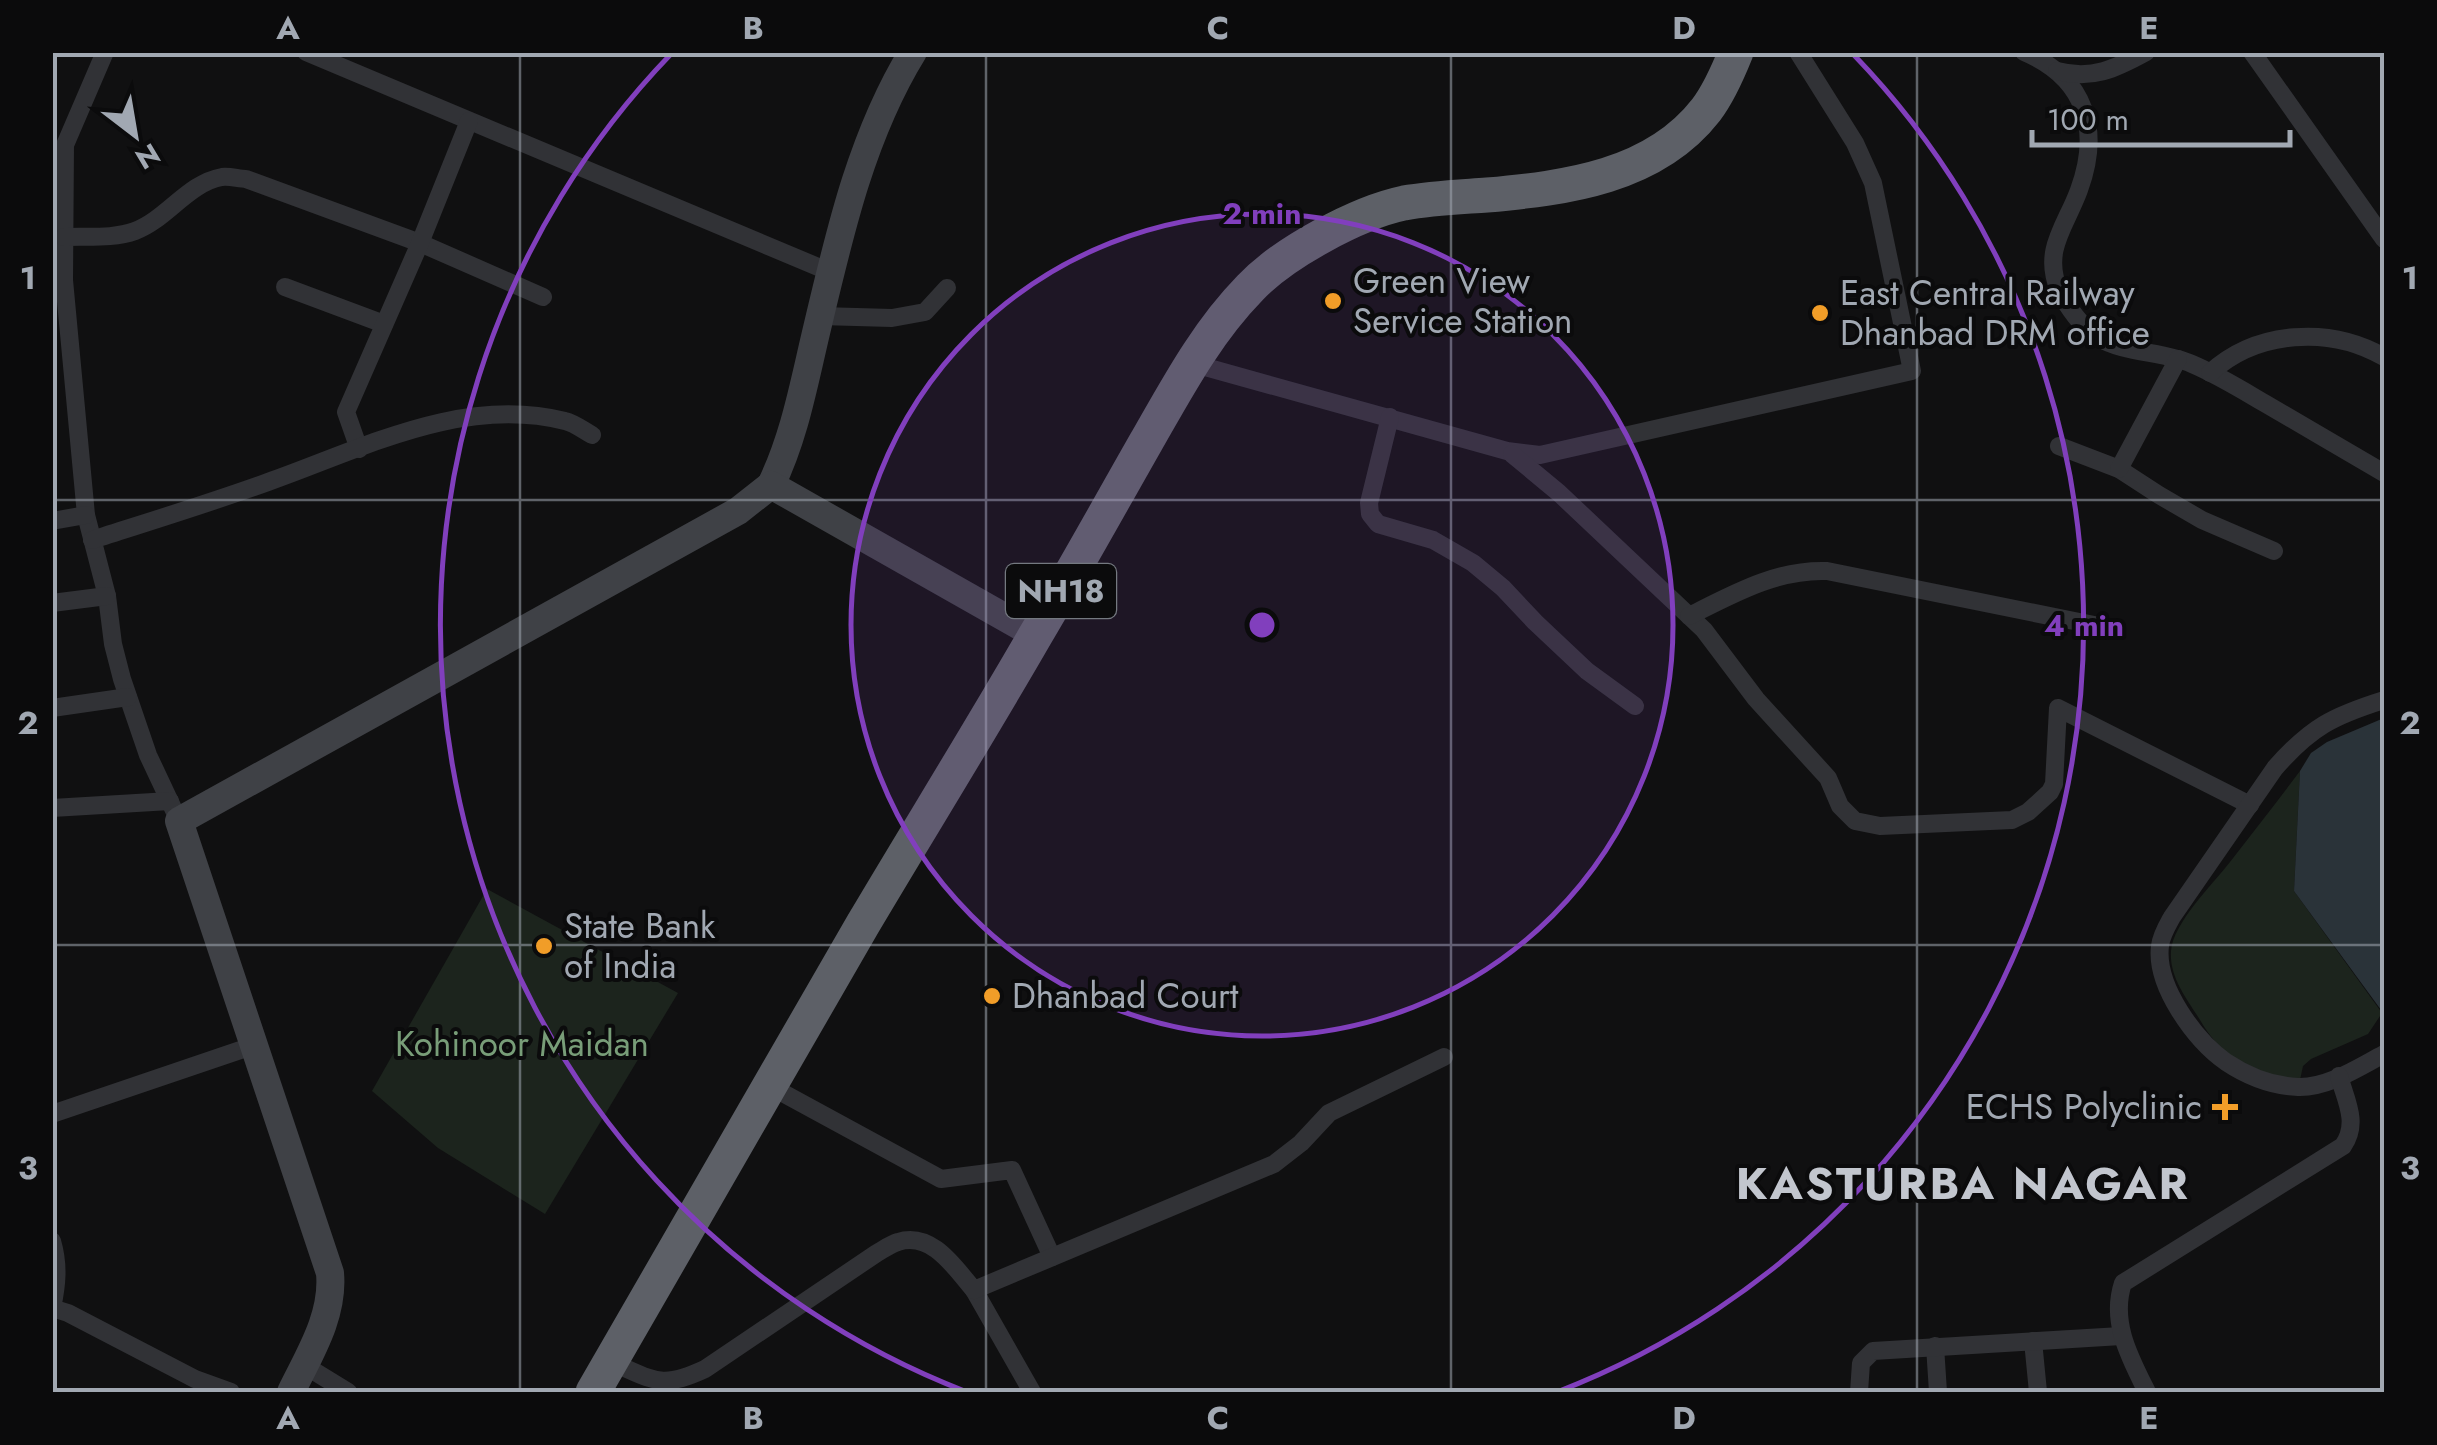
<svg xmlns="http://www.w3.org/2000/svg" width="2437" height="1445" font-family="Jost,sans-serif">
<style>
.green{fill:#1c241d}
.water{fill:#2a3339}
.lines{fill:none;stroke-linecap:round;stroke-linejoin:round}
.street{stroke:#313236;stroke-width:18}
.secondary{stroke:#3f4146;stroke-width:28}
.highway{stroke:#5d6067;stroke-width:35}
.grid{fill:none;stroke:#a1a8b2;stroke-width:2.5;stroke-opacity:0.55}
.ring{fill:none;stroke:#813fbd;stroke-width:5}
.poi-dot{fill:#f19d28;stroke:#0b0b0c;stroke-width:4}
.labels{text-anchor:middle;dominant-baseline:central;stroke-width:8;stroke-linejoin:round;paint-order:stroke}
.shield{fill:#0b0b0c;stroke:#747980;stroke-width:2.5}
.shield-label{font-size:32px;font-weight:bold;fill:#a1a8b2}
.poi-label{font-size:35px;fill:#a1a8b2;stroke:#0b0b0c;text-anchor:start}
.park-label{font-size:35px;fill:#789d78;stroke:#0b0b0c}
.district-label{font-size:45px;font-weight:bold;letter-spacing:2.5px;fill:#c2c6ce;stroke:#0b0b0c}
.centre{fill:#813fbd;stroke:#0b0b0c;stroke-width:5}
.ring-label{font-size:30px;text-anchor:middle;font-weight:bold;fill:#813fbd;stroke:#0b0b0c;stroke-width:8;stroke-linejoin:round;paint-order:stroke}
.neatline{fill:none;stroke:#a1a8b2;stroke-width:4}
.grid-label{font-size:32px;text-anchor:middle;font-weight:bold;fill:#a1a8b2}
</style>
<rect width="100%" height="100%" fill="#101011"/>
<!-- green -->
<g class="green">
<path d="M2300 771 2294 891 2382 1013 2368 1034 2311 1059 2303 1066 2300 1080C2254 1074 2224 1061 2200 1020 2187 999 2169 977 2171 951 2173 923 2213 884 2230 862 2253 832 2277 802 2300 771Z"/>
<polygon points="487,889 678,993 545,1214 438,1148 372,1091"/>
</g>
<!-- water -->
<polygon class="water" points="2384,718 2384,1014 2294,891 2300,771 2311,753 2327,742"/>
<g class="lines">
<!-- street -->
<g class="street">
<polyline points="105,52 65,145 64,280 86,515 107,596 113,644 122,679 148,755 179,821"/>
<polyline points="306,52 830,272"/>
<path d="M2024 52C2086 78 2101 130 2079 190 2066 226 2042 250 2059 290 2067 307 2082 327 2097 337 2125 354 2163 351 2192 364 2218 375 2242 390 2266 404 2305 427 2345 450 2384 473"/>
<polyline points="2252,52 2384,239"/>
<path d="M2057 71C2092 80 2115 69 2146 52"/>
<path d="M64 237C87 236 114 239 135 231 167 219 188 183 222 177 230 176 239 179 246 179L420 243 543 297"/>
<polyline points="285,287 384,324"/>
<polyline points="820,316 892,318 925,312 947,288"/>
<polyline points="1191,363 1507,451 1540,455 1912,371 1873,183 1855,143 1798,52"/>
<path d="M2210 373C2257 330 2330 326 2384 357"/>
<polyline points="1390,417 1369,503 1370,514 1378,524 1433,540 1473,563 1503,588 1535,622 1587,671 1635,706"/>
<polyline points="2059,446 2119,469 2159,495 2202,520 2274,551"/>
<polyline points="359,449 346,412 420,243 469,121"/>
<polyline points="1512,454 1559,493 1704,630 1756,699 1828,778 1840,806 1855,821 1880,826 2012,820 2028,812 2050,792 2054,784 2058,708 2250,805"/>
<polyline points="2119,469 2178,359"/>
<polyline points="52,521 86,515"/>
<path d="M92 540C151 521 210 503 268 482 362 449 462 395 565 421 574 423 583 430 592 435"/>
<polyline points="52,603 107,596"/>
<path d="M1689 616C1733 594 1777 569 1827 571L2099 626"/>
<path d="M2384 700C2333 716 2311 727 2275 768L2172 917C2167 926 2161 936 2160 946 2155 986 2195 1040 2226 1062 2247 1076 2273 1086 2298 1087 2328 1088 2359 1067 2384 1054"/>
<polyline points="52,708 128,697"/>
<polyline points="52,808 170,801"/>
<polyline points="770,1086 941,1179 1012,1170 1052,1257"/>
<polyline points="52,1114 255,1045"/>
<path d="M52 1241C59 1265 57 1285 52 1308L68 1313 195 1379 231 1392"/>
<polyline points="974,1290 1032,1392"/>
<polyline points="2033,1341 2038,1392"/>
<polyline points="1935,1346 1938,1392"/>
<path d="M611 1362C654 1380 660 1390 705 1369L877 1253C884 1249 891 1244 898 1242 932 1231 955 1268 974 1290L1274 1164 1301 1143 1329 1113 1444 1057"/>
<polyline points="304,1365 348,1392"/>
<polyline points="1859,1392 1861,1363 1873,1351 2121,1336"/>
<path d="M2147 1392C2130 1358 2110 1322 2123 1283L2343 1146C2359 1123 2346 1101 2339 1076"/>
</g>
<!-- secondary -->
<g class="secondary">
<path d="M771 485C794 437 803 388 815 337 838 240 860 138 913 52"/>
<path d="M291 1392C309 1355 334 1316 330 1273L179 821 738 511 771 485 1036 635"/>
</g>
<!-- highway -->
<path class="highway" d="M593 1392C684 1237 772 1080 863 924 920 828 979 733 1035 636 1073 572 1109 507 1146 442 1177 388 1206 333 1250 288 1283 253 1357 213 1404 203 1431 198 1459 197 1487 195 1566 188 1654 177 1706 110 1719 93 1728 72 1736 52"/>
</g>
<!-- grid -->
<path class="grid" d="M520 52V1392M986 52V1392M1451 52V1392M1917 52V1392M52 500H2384M52 945H2384"/>
<!-- distance rings -->
<circle cx="1262" cy="625" r="411" fill="#813fbd" fill-opacity=".12"/>
<g class="ring">
<circle cx="1262" cy="625" r="411"/>
<path d="M967 1392A822 822 0 0 1 671 54M1853 54A822 822 0 0 1 1557 1392"/>
</g>
<!-- markers -->
<g class="poi-dot">
<circle cx="1333" cy="301" r="10"/>
<circle cx="1820" cy="313" r="10"/>
<circle cx="544" cy="946" r="10"/>
<circle cx="992" cy="996" r="10"/>
<path d="M2220 1092h10v10h10v10h-10v10h-10v-10h-10v-10h10z"/>
</g>
<g class="labels">
<!-- shield labels -->
<rect class="shield" x="1006" y="564" width="110" height="54" rx="8"/>
<g class="shield-label">
<text x="1061" y="591">NH18</text>
</g>
<!-- poi labels -->
<g class="poi-label">
<text x="1353" y="281">Green View<tspan x="1353" dy="40">Service Station</tspan></text>
<text x="1840" y="293">East Central Railway<tspan x="1840" dy="40">Dhanbad DRM office</tspan></text>
<text x="564" y="926">State Bank<tspan x="564" dy="40">of India</tspan></text>
<text x="1012" y="996">Dhanbad Court</text>
<text x="2202" y="1107" text-anchor="end">ECHS Polyclinic</text>
</g>
<!-- park labels -->
<g class="park-label">
<text x="522" y="1044">Kohinoor Maidan</text>
</g>
<!-- district labels -->
<g class="district-label">
<text x="1963" y="1183">KASTURBA NAGAR</text>
</g>
</g>
<circle cx="1262" cy="625" r="15" class="centre"/>
<g class="ring-label">
<text x="1262" y="224">2 min</text>
<text x="2084" y="636">4 min</text>
</g>
<!-- border -->
<rect width="2437" height="1445" fill="none" stroke="#0b0b0c" stroke-width="110"/>
<!-- north arrow -->
<g transform="translate(135 135) rotate(149)" stroke="#0b0b0c" stroke-width="8" paint-order="stroke">
<path d="M0-8L18 38L0 25L-18 38Z" fill="#a1a8b2"/>
<text y="-15" font-size="28" font-weight="bold" text-anchor="middle" fill="#a1a8b2">N</text>
</g>
<!-- scale -->
<path d="M2032 130v15h258v-15" fill="none" stroke="#a1a8b2" stroke-width="5"/>
<text x="2047" y="130" font-size="30" fill="#a1a8b2" stroke="#0b0b0c" stroke-width="8" paint-order="stroke">100 m</text>
<rect x="55" y="55" width="2327" height="1335" class="neatline"/>
<g class="grid-label">
<text x="288" y="39">A</text>
<text x="753" y="39">B</text>
<text x="1218" y="39">C</text>
<text x="1684" y="39">D</text>
<text x="2149" y="39">E</text>
<text x="28" y="289">1</text>
<text x="2410" y="289">1</text>
<text x="28" y="734">2</text>
<text x="2410" y="734">2</text>
<text x="28" y="1179">3</text>
<text x="2410" y="1179">3</text>
<text x="288" y="1429">A</text>
<text x="753" y="1429">B</text>
<text x="1218" y="1429">C</text>
<text x="1684" y="1429">D</text>
<text x="2149" y="1429">E</text>
</g>
</svg>
